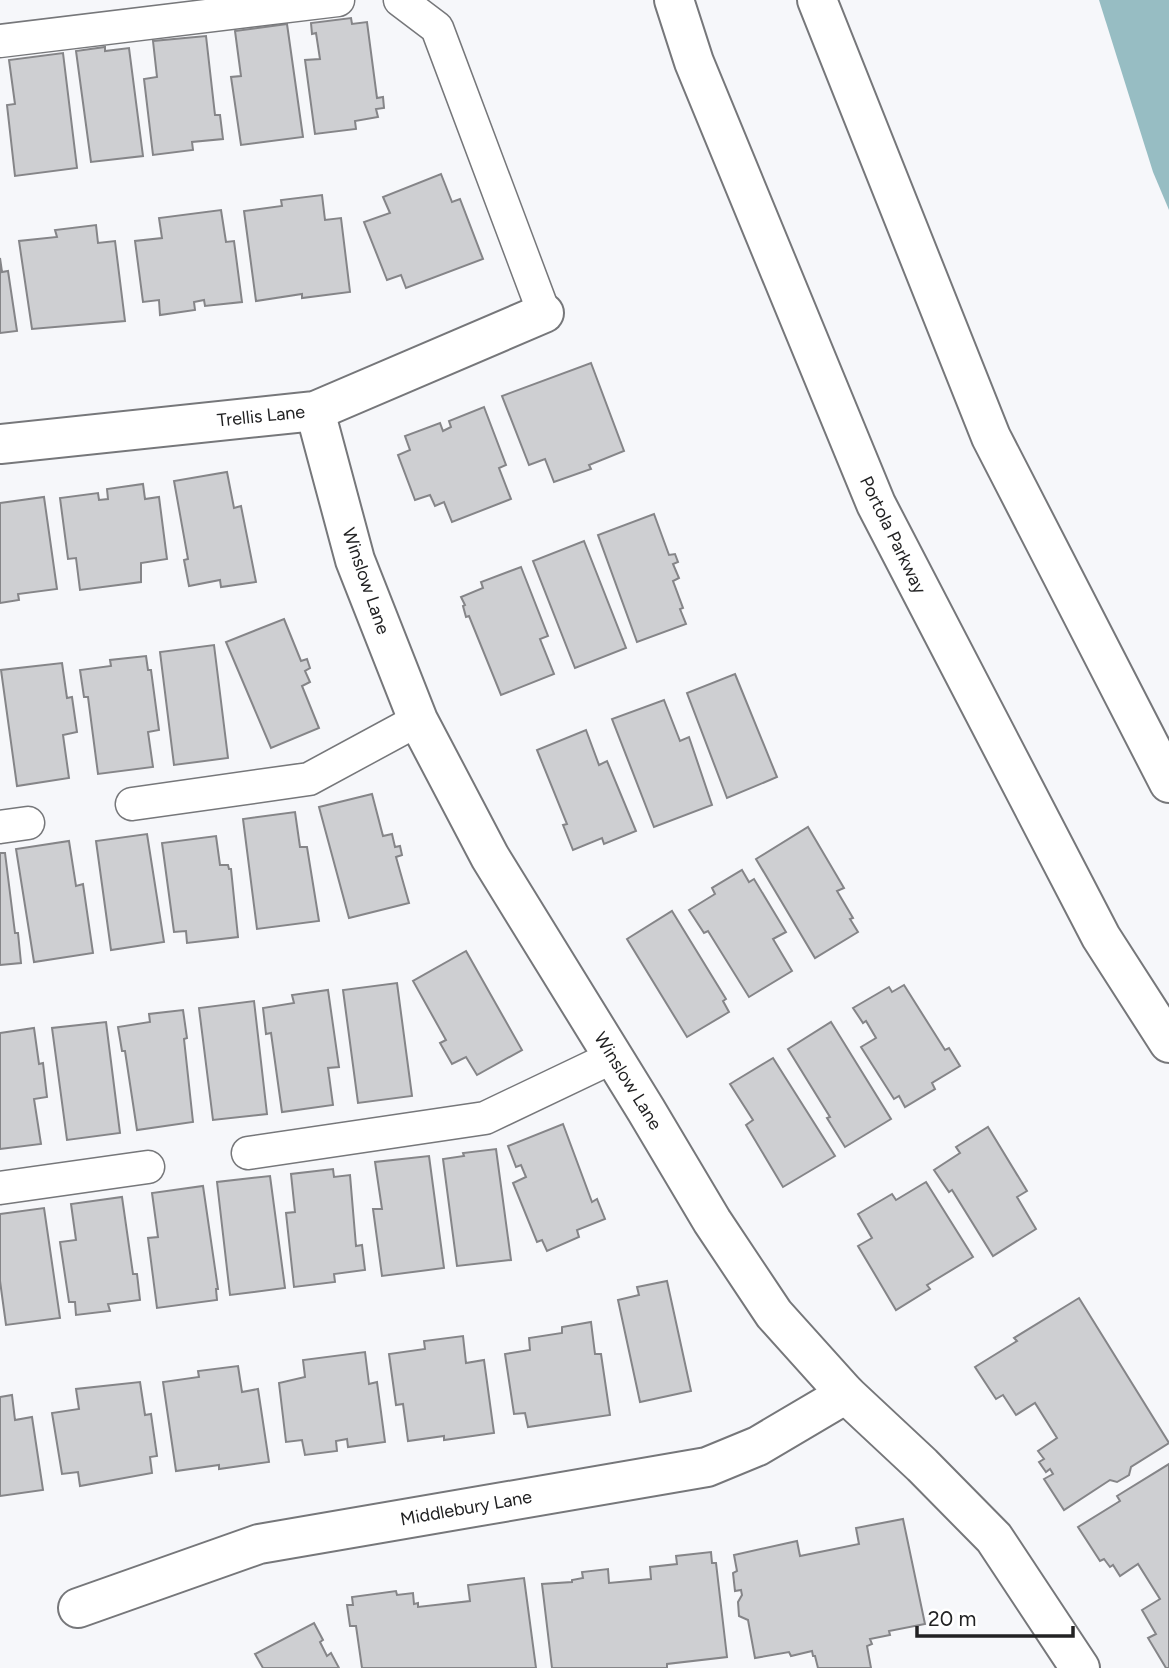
<svg xmlns="http://www.w3.org/2000/svg" width="1169" height="1668" font-family="Figtree,sans-serif">
<style>
.water{fill:#97bdc3}
.building{fill:#cecfd2;stroke:#858588;stroke-width:2}
.lines{fill:none;stroke-linecap:round;stroke-linejoin:round}
.service-casing{stroke:#76777a;stroke-width:35}
.minor-casing{stroke:#76777a;stroke-width:42}
.primary-casing{stroke:#76777a;stroke-width:42}
.service{stroke:#fff;stroke-width:32}
.minor{stroke:#fff;stroke-width:38}
.primary{stroke:#fff;stroke-width:38}
.labels{text-anchor:middle;dominant-baseline:central;stroke-width:5;stroke-linejoin:round;paint-order:stroke}
.street-label{font-size:18px;fill:#222223;stroke:#fff}
</style>
<rect width="100%" height="100%" fill="#f6f7fa"/>
<!-- water -->
<polygon class="water" points="1099,0 1169,0 1169,210 1153,172"/>
<!-- building -->
<g class="building">
<polygon points="351,18 352,24 367,22 377,98 383,97 384,108 376,109 378,117 355,121 356,129 315,134 305,60 320,59 316,33 312,34 311,23"/>
<polygon points="287,24 303,137 241,145 231,77 241,76 235,31"/>
<polygon points="206,36 215,115 220,115 223,139 192,142 193,150 153,155 144,79 157,77 153,41"/>
<polygon points="105,47 105,51 129,48 143,156 91,162 76,51"/>
<polygon points="63,53 77,168 15,176 7,105 15,104 9,60"/>
<polygon points="441,174 452,202 460,199 483,259 406,288 401,275 387,280 364,222 390,213 383,197"/>
<polygon points="322,195 325,220 341,218 350,292 302,298 302,294 256,301 244,211 282,206 281,200"/>
<polygon points="221,210 226,242 234,241 242,302 205,306 204,300 194,302 195,310 160,315 159,300 143,302 135,241 162,238 159,218"/>
<polygon points="96,225 98,243 115,241 125,321 32,329 19,241 57,237 55,230"/>
<polygon points="0,258 2,272 8,271 17,331 0,333"/>
<polygon points="591,363 624,451 589,465 591,469 554,482 545,459 529,465 502,396"/>
<polygon points="484,407 506,465 499,468 511,499 452,522 444,502 435,506 430,495 415,500 398,455 410,450 405,436 440,423 443,431 451,427 449,421"/>
<polygon points="227,472 234,508 241,506 256,582 221,587 220,580 189,586 184,560 188,559 174,481"/>
<polygon points="143,484 145,499 159,497 167,559 141,563 141,582 80,590 76,558 68,559 60,498 98,493 99,500 108,499 107,489"/>
<polygon points="44,497 57,589 18,594 19,600 0,603 0,503"/>
<polygon points="654,514 669,555 675,554 678,562 673,564 679,578 673,581 683,608 680,609 686,624 637,642 598,535"/>
<polygon points="584,541 626,648 575,668 533,561"/>
<polygon points="521,567 548,636 540,639 554,674 501,695 469,616 466,617 463,606 465,605 461,597 483,588 481,582"/>
<polygon points="284,619 301,661 307,659 310,668 305,671 310,682 302,686 319,728 271,748 226,642"/>
<polygon points="214,645 228,758 174,765 160,652"/>
<polygon points="146,656 148,670 151,670 159,730 148,732 153,767 98,774 88,697 84,697 80,670 111,666 110,660"/>
<polygon points="62,663 67,698 72,697 77,732 63,735 69,778 17,786 1,670"/>
<polygon points="735,674 777,777 727,798 687,693"/>
<polygon points="664,700 680,741 689,737 712,805 654,827 612,719"/>
<polygon points="586,730 599,765 607,761 636,831 604,844 602,838 573,850 563,825 567,824 537,750"/>
<polygon points="372,794 383,836 392,834 395,847 400,846 402,855 396,857 409,903 349,918 319,807"/>
<polygon points="295,812 300,847 307,847 319,921 257,929 243,819"/>
<polygon points="808,827 844,888 837,891 853,918 850,919 858,932 815,958 756,859"/>
<polygon points="147,834 164,942 111,950 96,841"/>
<polygon points="216,836 220,865 228,865 229,869 231,869 238,937 187,943 186,931 174,932 162,843"/>
<polygon points="69,841 76,886 83,884 93,953 34,962 16,849"/>
<polygon points="0,853 5,853 15,933 18,933 21,963 0,965"/>
<polygon points="742,870 749,882 754,879 786,932 773,939 792,971 749,997 708,931 704,933 689,910 715,894 712,888"/>
<polygon points="672,911 726,999 723,1001 729,1012 687,1037 627,939"/>
<polygon points="466,951 522,1050 477,1075 466,1057 452,1064 440,1043 446,1040 413,981"/>
<polygon points="397,983 412,1096 358,1103 343,990"/>
<polygon points="904,985 945,1050 949,1048 960,1066 932,1083 935,1089 905,1107 899,1096 894,1099 861,1047 876,1038 866,1021 863,1023 853,1008 889,987 892,992"/>
<polygon points="328,990 339,1067 328,1068 333,1105 282,1112 271,1033 266,1034 263,1008 294,1003 292,995"/>
<polygon points="254,1001 267,1114 213,1120 199,1008"/>
<polygon points="183,1010 187,1038 184,1039 193,1122 137,1130 125,1051 122,1051 118,1027 150,1022 149,1014"/>
<polygon points="106,1022 120,1133 67,1140 52,1028"/>
<polygon points="831,1022 891,1119 845,1147 827,1118 830,1117 788,1049"/>
<polygon points="34,1028 39,1064 43,1063 47,1097 34,1099 41,1144 0,1149 0,1033"/>
<polygon points="773,1058 835,1156 783,1187 746,1125 753,1120 730,1084"/>
<polygon points="563,1124 592,1202 597,1199 605,1219 577,1230 579,1237 547,1251 542,1240 537,1242 513,1183 526,1177 521,1165 516,1167 508,1146"/>
<polygon points="988,1127 1027,1191 1017,1197 1036,1229 993,1256 952,1190 949,1192 934,1170 960,1153 956,1147"/>
<polygon points="496,1149 511,1260 457,1266 443,1159 464,1156 463,1153"/>
<polygon points="429,1156 444,1268 382,1276 373,1209 382,1209 375,1162"/>
<polygon points="333,1169 334,1177 350,1175 356,1246 362,1245 365,1270 334,1274 335,1282 294,1287 286,1213 295,1212 291,1174"/>
<polygon points="270,1176 285,1288 230,1295 217,1182"/>
<polygon points="926,1182 973,1257 927,1285 930,1289 896,1310 858,1246 872,1238 858,1214 892,1194 896,1200"/>
<polygon points="203,1186 218,1289 216,1289 217,1300 157,1308 148,1238 158,1237 152,1193"/>
<polygon points="122,1197 133,1274 137,1274 140,1300 108,1304 110,1311 76,1315 75,1302 69,1302 60,1242 76,1240 71,1204"/>
<polygon points="44,1208 60,1318 6,1325 0,1281 0,1214"/>
<polygon points="667,1281 691,1391 640,1402 618,1300 639,1295 637,1287"/>
<polygon points="1079,1298 1169,1443 1131,1467 1129,1475 1117,1482 1110,1480 1064,1510 1044,1479 1053,1474 1050,1469 1046,1472 1039,1462 1044,1459 1038,1451 1057,1438 1035,1403 1016,1415 1003,1395 996,1399 975,1367 1017,1341 1014,1338"/>
<polygon points="591,1322 595,1354 601,1354 610,1415 528,1427 525,1413 514,1414 505,1354 530,1350 529,1338 562,1333 562,1327"/>
<polygon points="463,1336 466,1363 484,1360 494,1433 444,1440 444,1436 408,1441 403,1404 396,1405 389,1354 425,1349 424,1341"/>
<polygon points="365,1352 369,1384 377,1382 385,1442 348,1447 347,1439 336,1441 337,1451 305,1455 302,1440 286,1442 279,1383 305,1377 303,1360"/>
<polygon points="238,1366 242,1392 258,1389 269,1462 219,1469 219,1465 176,1471 163,1382 199,1377 198,1371"/>
<polygon points="140,1382 145,1415 151,1414 157,1456 150,1457 152,1473 80,1486 78,1472 62,1474 52,1413 79,1409 76,1389"/>
<polygon points="12,1395 15,1420 32,1417 43,1490 0,1496 0,1397"/>
<polygon points="1169,1464 1169,1668 1166,1668 1148,1638 1156,1634 1142,1610 1160,1599 1138,1564 1120,1576 1113,1565 1110,1567 1104,1559 1100,1561 1078,1527 1120,1501 1117,1496"/>
<polygon points="903,1519 925,1624 889,1631 890,1635 870,1639 872,1644 867,1646 871,1668 818,1668 815,1656 813,1656 812,1651 791,1656 789,1652 755,1658 748,1620 739,1616 738,1602 742,1595 741,1590 735,1591 733,1573 737,1571 734,1555 797,1541 800,1556 859,1544 856,1528"/>
<polygon points="711,1552 712,1563 716,1563 727,1657 667,1664 667,1668 552,1668 542,1584 572,1582 572,1580 583,1578 582,1572 608,1569 609,1583 651,1579 650,1567 677,1564 676,1556"/>
<polygon points="524,1578 536,1668 362,1668 356,1626 350,1626 347,1605 353,1605 352,1597 396,1591 397,1595 413,1593 414,1604 418,1603 418,1607 470,1601 468,1585"/>
<polygon points="314,1623 323,1640 320,1642 327,1656 331,1653 339,1668 263,1668 255,1654"/>
</g>
<g class="lines">
<!-- service casing -->
<g class="service-casing">
<g id="service">
<polyline points="400,0 437,28 544,313"/>
<polyline points="0,41 338,0"/>
<polyline points="132,804 309,779 418,720"/>
<polyline points="0,827 28,823"/>
<polyline points="248,1153 485,1118 613,1057"/>
<polyline points="0,1188 148,1167"/>
</g>
</g>
<!-- minor casing -->
<g class="minor-casing">
<g id="minor">
<polyline points="315,411 355,560 418,720 490,857 646,1110 712,1221 774,1314 846,1394 922,1465 994,1538 1080,1668"/>
<polyline points="0,444 315,411 544,313"/>
<polyline points="78,1608 259,1544 707,1467 758,1446 846,1394"/>
</g>
</g>
<!-- primary casing -->
<g class="primary-casing">
<g id="primary">
<polyline points="674,0 694,62 876,504 1101,937 1169,1043"/>
<polyline points="817,0 991,437 1169,783"/>
</g>
</g>
<!-- service -->
<use href="#service" class="service"/>
<!-- minor -->
<use href="#minor" class="minor"/>
<!-- primary -->
<use href="#primary" class="primary"/>
</g>
<g class="labels">
<!-- street labels -->
<g class="street-label">
<text transform="translate(261 416) rotate(-6)">Trellis Lane</text>
<text transform="translate(893 535) rotate(64)">Portola Parkway</text>
<text transform="translate(366 581) rotate(71)">Winslow Lane</text>
<text transform="translate(628 1081) rotate(58)">Winslow Lane</text>
<text transform="translate(466 1508) rotate(-10)">Middlebury Lane</text>
</g>
</g>
<!-- scale -->
<path d="M917 1626v10h156v-10" fill="none" stroke="#222223" stroke-width="3.5"/>
<text x="928" y="1626" font-size="21" fill="#222223" stroke="#ffffff" stroke-width="5" paint-order="stroke">20 m</text>
</svg>
